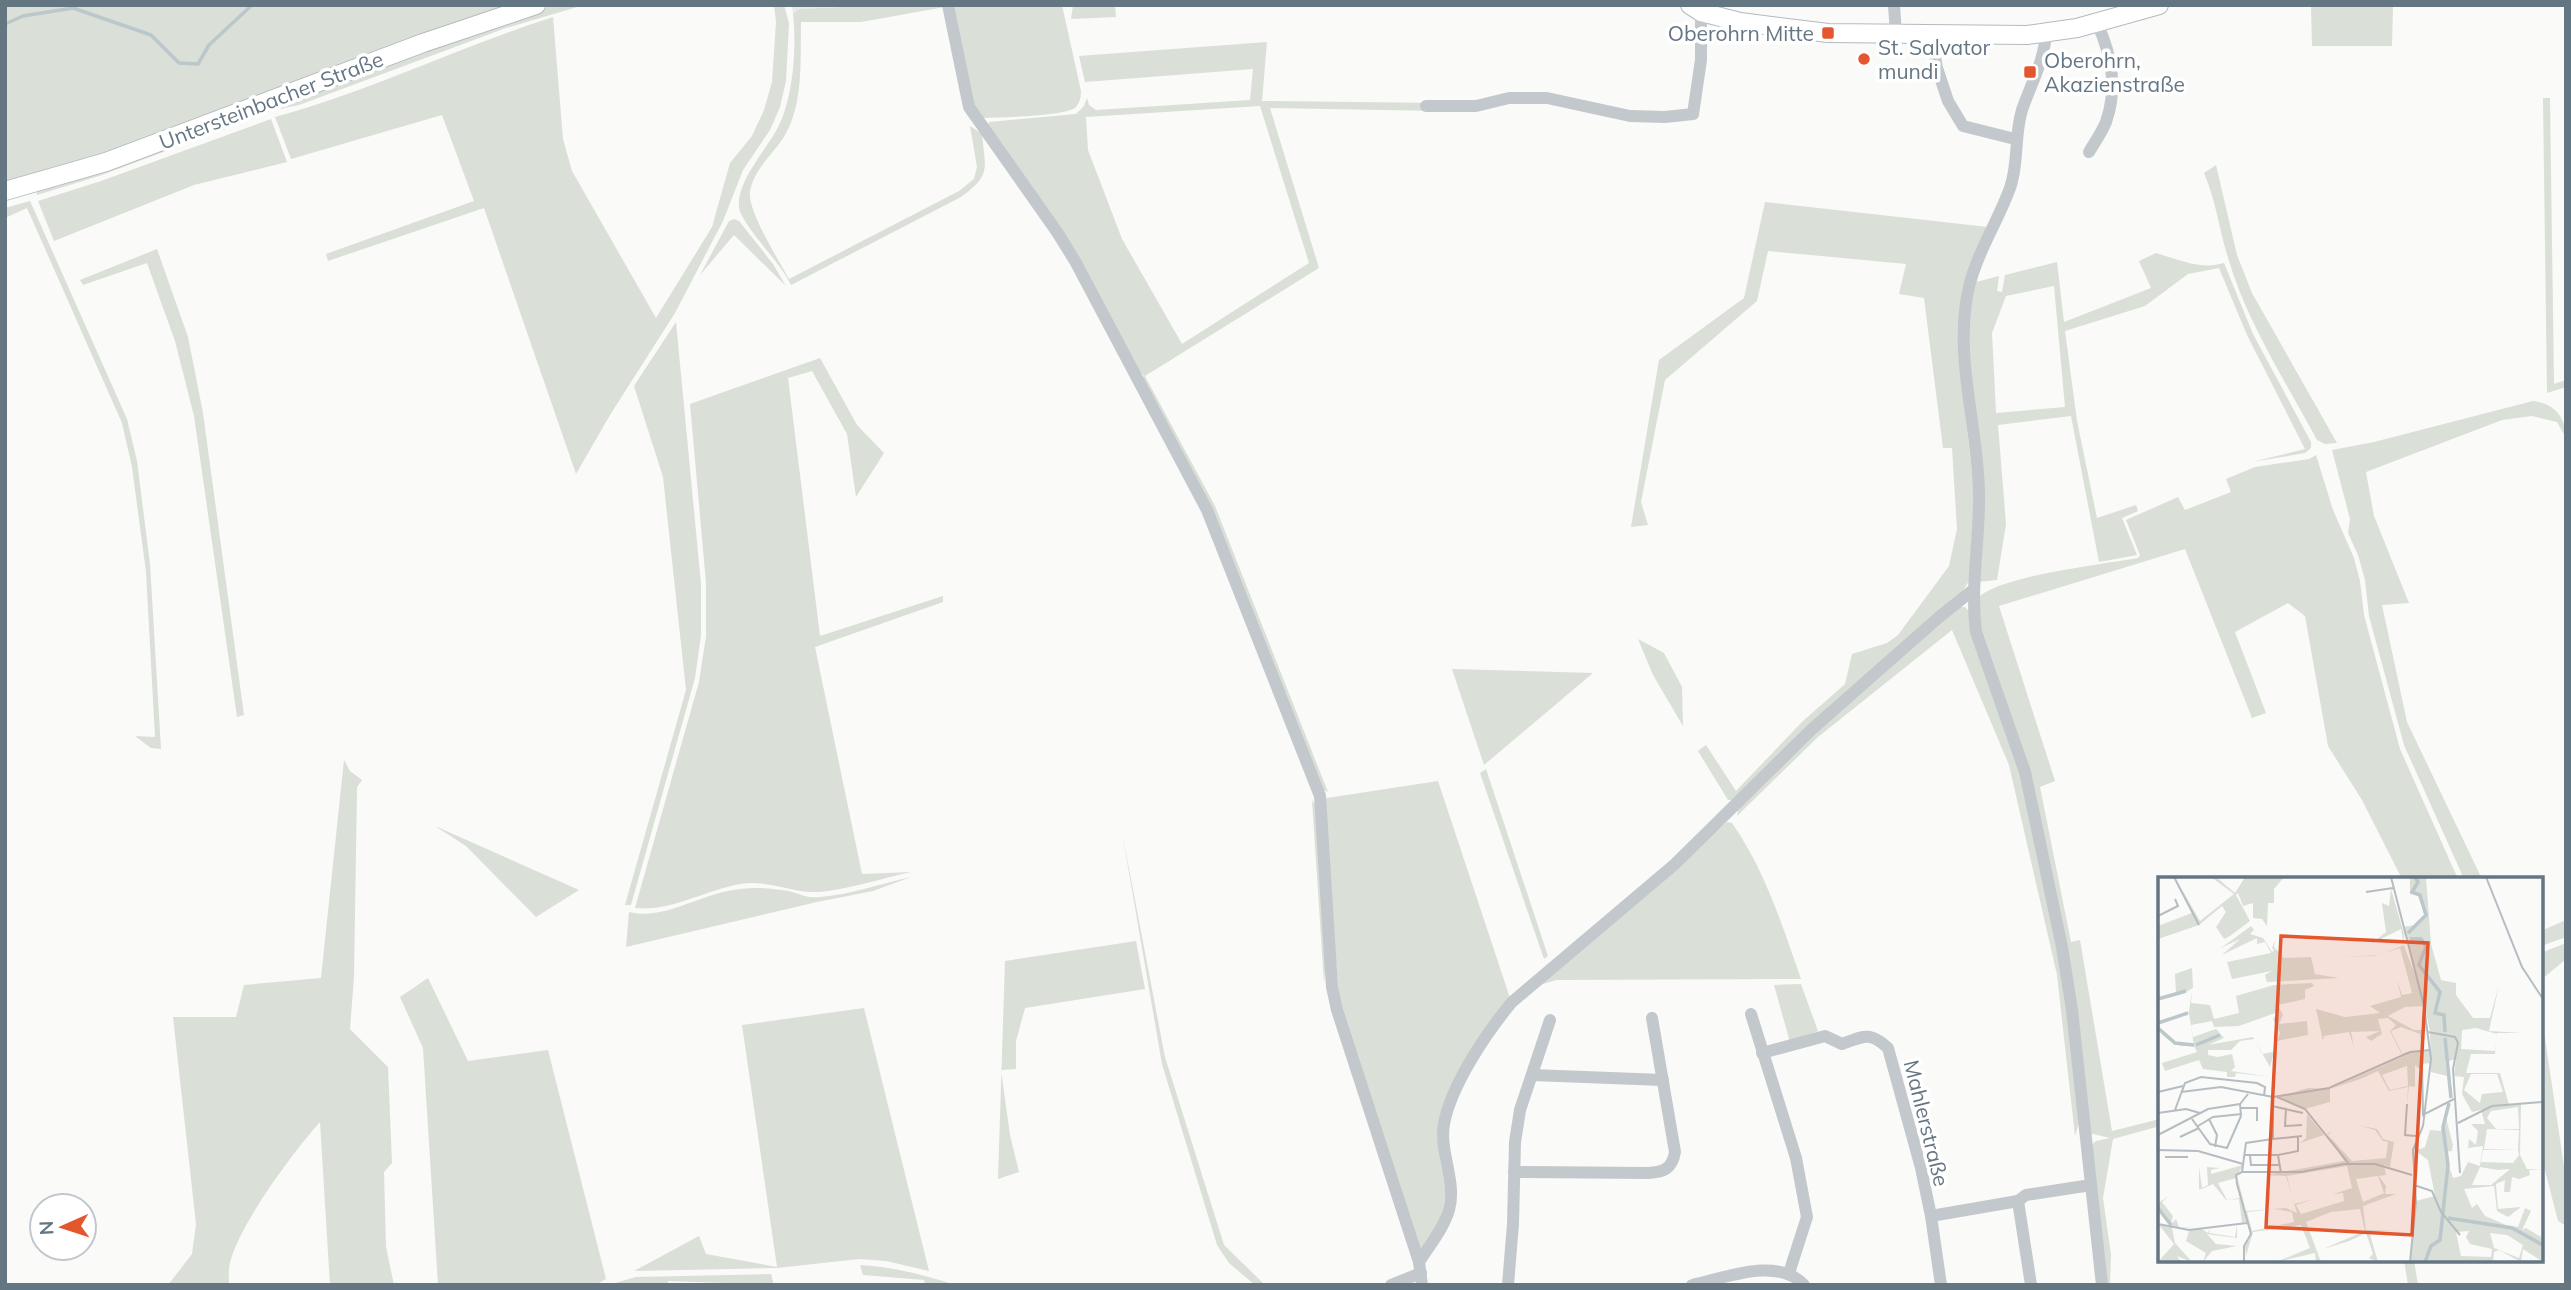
<svg xmlns="http://www.w3.org/2000/svg" width="2571" height="1290" font-family="Mulish,sans-serif">
<style>
.built{fill:#e8e9e9}
.green{fill:#dadfd7;fill-rule:evenodd}
.lines{fill:none;stroke-linecap:round;stroke-linejoin:round}
.stream{stroke:#bbc7cb;stroke-width:3.5}
.secondary-casing{stroke:#b3babf;stroke-width:20}
.street{stroke:#c3c8cc;stroke-width:12}
.secondary{stroke:#fff;stroke-width:18}
.poi-dot{fill:#e4572e;stroke:#fff;stroke-width:2.5}
.labels{text-anchor:middle;dominant-baseline:central;stroke-width:7;stroke-linejoin:round;paint-order:stroke}
.poi-label{font-size:21px;fill:#657683;stroke:#fff;text-anchor:start}
.street-label{font-size:21px;fill:#657683;stroke:#fff}
.inset-river{fill:none;stroke:#bbc7cb;stroke-width:3.5}
.inset-road{fill:none;stroke:#b5bdc2;stroke-width:2}
.view{fill:#e4572e;fill-opacity:0.15;stroke:#e4572e;stroke-width:3.5}
.inset-edge{fill:none;stroke:#657683;stroke-width:3.5}
</style>
<rect width="100%" height="100%" fill="#fafaf8"/>
<!-- built -->
<polygon class="built" points="792,5 886,5 799,9 793,14"/>
<!-- green -->
<g class="green">
<polygon points="5,5 521,5 104,157 5,186"/>
<polygon points="555,5 584,5 506,28 299,105 275,110 272,106 498,22"/>
<path d="M774 5H784L789 23 786 81 780 107 770 130 743 170 723 221 675 313 610 415 576 474 484 208 328 261 326 254 474 201 442 115 291 159 275 117C370 91 459 47 553 17L563 139 572 171 656 318 712 227 730 163 752 136 764 110 772 82 776 22Z"/>
<path d="M886 5H944L945 7 861 22H801C800 61 804 103 784 137 773 154 753 170 750 192 747 210 779 261 789 279L959 191 974 179 977 167 970 126 982 134C985 168 992 175 961 197L791 285C778 259 754 239 741 214 730 190 765 151 776 131 793 102 797 48 793 14L799 9Z"/>
<path d="M954 5H1062L1081 91C1081 97 1080 102 1076 107 1065 117 999 117 982 118L976 115Z"/>
<polygon points="1073,5 1115,5 1116,17 1071,19"/>
<polygon points="2311,5 2393,5 2392,46 2312,46"/>
<path d="M1267 42 1262 101 1441 103V111L1270 108 1319 268 1145 376 1215 506 1328 792 1321 789 1209 508 1142 378 1144 376 1137 369 987 129 989 122 1076 114 1084 106 1087 98 1089 105 1096 110 1250 100 1253 69 1085 82 1079 56ZM1260 106 1309 263 1182 344 1122 239 1088 150 1086 117Z"/>
<polygon points="2543,98 2550,98 2554,384 2566,380 2566,387 2547,393"/>
<polygon points="262,110 260,116 99,176 37,195 35,188"/>
<polygon points="271,119 287,162 194,185 54,241 38,201 101,181"/>
<path d="M2216 165 2237 255 2252 293 2337 443 2325 444 2317 440C2286 382 2248 324 2229 261 2219 230 2217 204 2204 173Z"/>
<polygon points="30,201 127,419 137,461 150,564 161,749 151,748 135,736 155,737 146,572 132,467 122,423 27,208 5,218 5,208"/>
<polygon points="1765,202 1988,227 1959,361 1974,489 1975,529 1969,581 1962,592 1734,800 1728,800 1698,751 1706,745 1736,791 1803,721 1845,684 1852,654 1887,643 1898,635 1949,566 1957,529 1952,448 1943,448 1924,298 1899,294 1906,264 1768,251 1757,301 1665,380 1641,502 1648,525 1631,527 1659,360 1744,298"/>
<polygon points="734,219 739,221 773,264 786,286 734,235 700,275 729,221"/>
<polygon points="157,249 188,337 203,413 244,715 237,717 194,416 175,341 147,263 83,285 80,280"/>
<path d="M2156 253C2180 260 2200 270 2224 263L2253 334 2311 442V448L2305 453 2252 462 2305 449 2247 335 2219 268 2188 274 2145 306 2065 331 2077 421 2097 518 2136 505 2138 511 2122 518 2137 555 2099 562 2071 416 1998 425 2006 524 1997 580 1977 582 1968 322 1976 282 1999 276 1997 291 2002 292 2005 275 2057 262 2064 322 2151 288 2139 261ZM2054 286 2065 407 1996 413 1992 333 2006 296Z"/>
<polygon points="676,322 701,584 701,635 695,678 631,905 625,905 686,690 663,477 634,386"/>
<path d="M820 358 857 425 884 453 856 497 847 434 812 371 788 378 820 636 943 596V602L815 647 862 874 911 872C883 878 837 893 810 892 786 890 765 880 740 884 706 890 670 912 635 908L699 682 706 636V583L690 404Z"/>
<path d="M2533 401C2554 403 2566 417 2566 438L2557 422 2532 416 2502 420 2366 472 2374 516 2409 603 2382 605 2407 722 2482 879H2464L2404 745 2369 616 2365 580 2358 555 2348 533 2350 519 2332 450 2374 442Z"/>
<path d="M2316 455 2333 510 2354 558 2360 581 2364 615 2400 749 2458 879H2402L2362 800 2328 746 2305 616 2288 603 2235 632 2266 713 2252 718 2185 549 1999 606 2055 781 2040 787 2071 942 2080 940 2112 1131 2160 1119V1126L2113 1139 2103 1198 2111 1255 2110 1285H2107L2090 1146 2096 1141 2110 1138 2089 1133 2065 944 1981 630 1978 598C1998 576 2105 564 2138 558L2140 555 2126 520 2178 497 2185 510 2231 492 2226 479 2255 467 2309 459Z"/>
<polygon points="1958,607 1965,607 1969,611 2020,770 2058,948 2067,1011 2079,1123 2075,1136 2057,975 2009,765 1952,630 1818,737 1737,816 1739,806 1815,731"/>
<polygon points="1638,639 1664,653 1682,687 1683,726 1653,675"/>
<polygon points="1452,669 1593,673 1484,765"/>
<path d="M344 760 350 771 362 780 357 787 354 977 350 1029 388 1067 392 1163 384 1172 386 1247 394 1285H330L320 1122C294 1151 238 1226 230 1263 228 1270 229 1278 229 1285H168L192 1254 196 1224 173 1017H236L244 985 321 978Z"/>
<polygon points="1486,769 1548,956 1544,959 1480,773"/>
<path d="M1438 781 1510 998C1479 1032 1440 1097 1439 1145 1439 1159 1443 1173 1445 1187 1447 1212 1434 1231 1422 1251L1418 1250 1340 1010 1323 802 1327 798Z"/>
<polygon points="1312,800 1319,810 1326,963 1324,983"/>
<path d="M1727 822 1732 823C1765 870 1782 925 1801 979L1556 980 1533 987Z"/>
<polygon points="435,826 579,890 536,917 466,846"/>
<polygon points="1122,832 1165,1057 1224,1245 1265,1285 1255,1285 1229,1263 1217,1245 1162,1064"/>
<path d="M911 877 873 891 817 902 626 947 629 912C660 920 693 899 723 892 745 887 767 887 788 891 795 892 802 896 809 897 837 899 883 883 911 877Z"/>
<polygon points="2566,920 2566,937 2541,946 2541,931"/>
<polygon points="1136,941 1145,989 1025,1008 1016,1041 1016,1069 1001,1070 1010,1135 1019,1172 998,1179 1005,961"/>
<polygon points="2566,943 2566,959 2541,980 2541,953"/>
<polygon points="428,978 468,1061 548,1050 606,1279 595,1285 438,1285 423,1048 400,997"/>
<polygon points="1801,984 1818,1031 1790,1042 1774,985"/>
<polygon points="864,1008 929,1271 886,1261 859,1259 777,1268 634,1271 699,1236 706,1254 777,1267 742,1025"/>
<polygon points="2541,1011 2566,1180 2566,1226 2558,1221 2541,1155"/>
<polygon points="2404,1260 2414,1260 2418,1285 2408,1285"/>
<path d="M860 1265C893 1267 925 1275 956 1285H925L924 1280 863 1275Z"/>
<polygon points="771,1274 774,1285 668,1281 668,1285 608,1285 636,1277"/>
</g>
<g class="lines">
<!-- stream -->
<polyline class="stream" points="5,24 23,16 73,8 151,35 179,63 198,64 209,45 252,5"/>
<!-- secondary casing -->
<g class="secondary-casing">
<g id="secondary">
<polyline points="1690,5 1701,12 1740,22 1828,33 2027,35 2077,28 2159,5"/>
<polyline points="5,191 106,162 423,43 536,5"/>
</g>
</g>
<!-- street -->
<g class="street">
<polyline points="948,5 969,107 1057,232 1075,261 1207,510 1320,796 1332,987 1337,1010 1419,1262 1422,1285"/>
<polyline points="1894,5 1896,34"/>
<path d="M2046 34C2044 61 2031 84 2022 110 2014 136 2019 163 2010 188 1998 221 1977 253 1969 287 1953 356 1978 424 1979 493 1980 540 1970 585 1976 632L2025 772 2062 947 2072 1010 2102 1285"/>
<polyline points="1931,35 1937,68 1948,101 1963,126 2015,139"/>
<polyline points="1426,106 1476,106 1509,98 1547,98 1630,116 1665,117 1693,114 1701,60 1701,12"/>
<path d="M2089 152C2095 142 2102 132 2106 122 2118 88 2111 53 2097 23"/>
<polyline points="1751,1014 1796,1158 1807,1217 1789,1273"/>
<path d="M1762 1053 1825 1036 1842 1044C1864 1036 1870 1031 1888 1048L1921 1168 1931 1216"/>
<polyline points="1532,1075 1663,1080"/>
<path d="M1514 1172 1648 1173C1664 1172 1672 1169 1675 1152L1652 1018"/>
<polyline points="2018,1201 2031,1285"/>
<path d="M1419 1262C1429 1246 1444 1228 1449 1210 1457 1182 1439 1152 1444 1124 1451 1085 1487 1032 1512 1002L1675 864 1811 730 1938 618 1973 590"/>
<polyline points="1391,1285 1421,1273"/>
<polyline points="1508,1285 1513,1224 1515,1142 1520,1110 1550,1020"/>
<path d="M1692 1285C1725 1278 1777 1256 1804 1285"/>
<polyline points="1941,1285 1931,1216 2018,1201 2026,1195 2091,1185"/>
</g>
<!-- secondary -->
<use href="#secondary" class="secondary"/>
</g>
<!-- markers -->
<g class="poi-dot">
<rect x="1821" y="26" width="14" height="14" rx="3.5"/>
<circle cx="1864" cy="59" r="7"/>
<rect x="2023" y="65" width="14" height="14" rx="3.5"/>
</g>
<g class="labels">
<!-- poi labels -->
<g class="poi-label">
<text x="1814" y="33" text-anchor="end">Oberohrn Mitte</text>
<text x="1878" y="47">St. Salvator<tspan x="1878" dy="24">mundi</tspan></text>
<text x="2044" y="60">Oberohrn,<tspan x="2044" dy="24">Akazienstraße</tspan></text>
</g>
<!-- street labels -->
<g class="street-label">
<text transform="translate(271 100) rotate(-21)">Untersteinbacher Straße</text>
<text transform="translate(1927 1123) rotate(76)">Mahlerstraße</text>
</g>
</g>
<!-- overview -->
<g transform="translate(2158 877)">
<rect width="385" height="385" fill="#fafaf8"/>
<path d="M53 0H58L77 16 87 0H126L116 12V26H110L109 49 104 42 95 41V26L85 29 80 16 78 18 92 44 72 59 66 62 58 50 68 35 64 29 41 48 0 62V49L34 36 23 11 42 44 76 17ZM252 0H268L273 67 283 103 298 106V118L315 141H332L341 108 331 154 364 156H339L337 177H313L308 196H342L351 228 385 224 363 227 362 278 369 292H385L371 293 372 298 361 302 354 300 352 315H346L347 303 338 307 340 332 363 330 350 340 339 334 336 309 306 312 314 331 319 327 327 339 348 348 360 350 367 331 373 334 364 353 368 351 385 361V385L365 372 363 385 341 373 336 375 335 385H252L258 324 277 319 270 283 258 274 267 270 272 253 283 254 293 222 289 199 273 195 272 155 267 129 261 108 269 153 263 156 264 173 262 157 243 150 233 154 244 176 272 174 273 186 262 187 263 193 257 188V210L251 209 249 229 250 210 231 214 220 194 205 201 172 212V225L147 232 119 220 150 211 172 212 249 178 243 176 232 154 238 148 230 141 220 142 224 157 213 164 208 160 222 154 193 155 196 170 191 155 166 159 165 164 158 132 187 140 222 136 212 129 243 120 239 102 244 118 254 116 242 71 217 79 184 80 221 78 246 68 243 52 213 67 228 55 224 26 231 29 233 12 246 57V69L260 105 245 50 257 48 267 39 260 19 252 17ZM265 129 268 153H256L230 139 247 130ZM318 151 339 157 337 174 303 172 304 153ZM298 182 296 199 306 200 304 217 314 235 323 233 327 247H313L320 254 318 268 311 262 310 271 325 269 322 289 310 285 303 299 295 301 286 275 294 274 295 268 288 241 294 217 287 185ZM249 189 250 209 232 213 224 198ZM313 197H339L345 215 324 217 322 226 306 213ZM360 230 361 252H338L329 241 333 234ZM329 252 361 253 360 273 326 272ZM325 273H360L361 278 355 286 323 285ZM322 290 340 293 352 292 333 308H314ZM311 354 308 360 312 367 334 372 333 380 303 379 298 355ZM332 356 349 358 365 368 361 381 336 371ZM93 49 96 53 92 57 105 61 114 75 116 73 114 71 117 63 116 70 126 81 153 80 157 97 181 101 109 105 107 98 114 94 74 102 69 85 113 76 107 65 99 67V61L64 78 82 62 63 71ZM34 91 35 111 28 115 0 122 18 117 17 97ZM154 106 156 109 147 113V122L120 128 125 138 121 147 149 144 150 158 119 164 112 190 96 162 82 164 73 173H50V178L60 180 74 177 77 190 73 194 113 200 78 196 77 200H69V195L45 192 41 183 7 194 4 186 39 175 36 169H23L16 166 8 161 0 153 16 166 36 168 31 136 0 146 31 135 34 113 33 126 52 128 56 142 81 136 78 119 116 108ZM120 135 115 142 122 156 115 175 104 177 95 160 50 168 66 161 58 152 35 160 33 148 54 144 56 150 81 149ZM149 237 166 258 142 266 148 261ZM200 248 219 252 225 262 236 265 232 290 226 288 228 298 221 299 228 309 227 317H238L205 329 208 354 210 353 243 354H211L220 385 211 381 215 377 208 356 191 364 165 372 207 354 202 332 173 335 148 345 163 385H158L157 376 118 385 152 371 143 348 95 355 88 379 87 369 93 360 89 345 84 346 81 322 68 323 55 307 44 312H41V290L44 311 50 308 49 290 62 291 53 293V297L85 288 79 299 88 334 128 331 139 336 128 299 107 298 186 284 169 257 174 254 170 258 194 284 228 281 230 265 225 264 217 253ZM189 289 194 311 175 317 185 316 186 324 143 337 138 328 156 322 136 327 129 299ZM220 299 226 316 205 325 198 302ZM78 301 82 321 69 323 60 306ZM116 332 134 335 136 345 94 354 89 335ZM11 319 4 325 15 339 13 347 18 342 21 350H35L14 351 17 366 34 385 19 379 23 385H0L16 367 1 348 13 350 0 332V326ZM79 348V361L49 357 58 367 79 369 54 374 45 385 48 376 28 364 31 354 42 351 50 356 52 350 51 356 77 360Z" fill="#dadfd7" fill-rule="evenodd"/>
<path class="inset-river" d="M250 56 268 38 262 18 254 15 260 5 257 0M252 62H263L268 69 261 88 282 115 277 136 286 138 287 155M0 122 28 114M0 146 30 136M0 151 17 166 36 168M287 161 293 221M38 168 62 158M0 331 13 348M290 341 354 351 385 368M267 385 273 369 282 363 290 288 285 250 291 226"/>
<path class="inset-road" d="M16 0 41 48M233 0 266 129 273 182 265 249 255 273 258 325 252 385M328 0 364 90 385 122M208 15 235 11M0 39 20 29 17 22M270 155 297 160 300 166 295 192 302 296M264 188 265 238 296 222M0 215 25 209M23 215 63 210 115 220 171 211 252 175 272 173M119 220 147 232 191 287M249 227 247 258 258 259M114 229 145 236M83 231H99V244M128 231 127 249 144 248M17 233 27 206 43 200 99 206 107 210 106 219M0 236 28 232 42 236M34 242 52 267 69 271 83 239 82 227M51 242 59 258 57 270M300 246 334 229 385 225M40 249 55 240 84 237M0 258 50 232 82 227 90 217M22 260 41 251M115 262 144 259M0 273 40 274 85 287M86 278H120L123 296M92 278 93 288H121M120 278 140 274V260M7 280H30M84 295H143L186 287H217L254 298M84 295 88 266 115 262V220M84 295 78 298 79 307 93 357 86 369V385M256 308 274 314 283 335 302 358M0 347 31 353 89 346"/>
<path class="view" d="M123 59 270 66 254 358 108 350Z"/>
<rect width="385" height="385" class="inset-edge"/>
</g>
<!-- border -->
<rect width="2571" height="1290" fill="none" stroke="#657683" stroke-width="14"/>
<!-- north arrow -->
<g transform="translate(63 1227) rotate(267)"><circle r="33" fill="#ffffff" stroke="#c1c8cd" stroke-width="2"/>
<path d="M0-5L12 26L0 18L-12 26Z" fill="#e4572e"/>
<text y="-10" font-size="19" font-weight="bold" text-anchor="middle" fill="#657683">N</text>
</g>
</svg>
